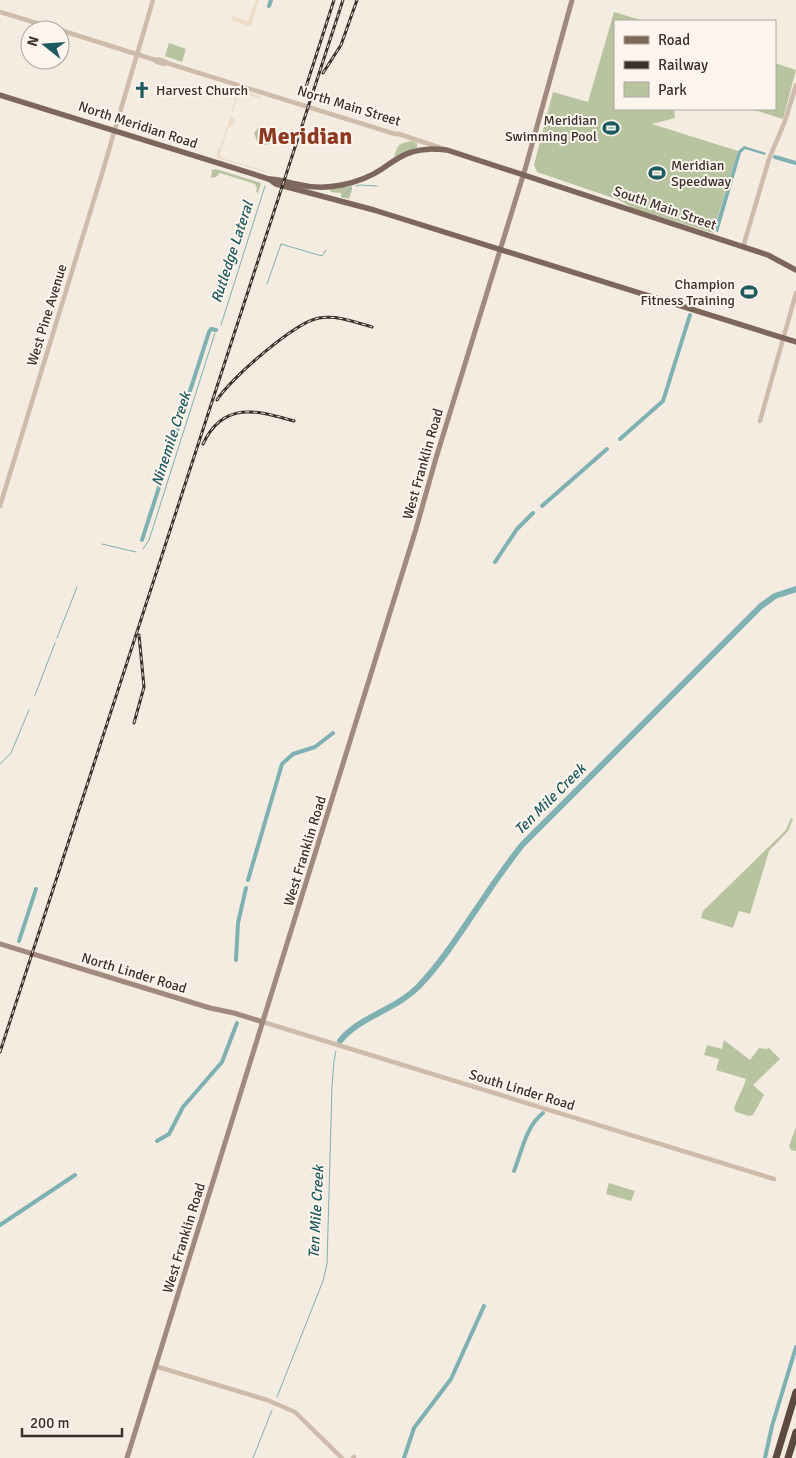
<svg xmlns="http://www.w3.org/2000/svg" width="796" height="1458" font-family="Signika,sans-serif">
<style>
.green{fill:#b8c4a0}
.plaza{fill:#ecdcc8}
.water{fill:#7fb0b2}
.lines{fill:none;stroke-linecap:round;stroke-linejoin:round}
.stream{stroke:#7fb0b2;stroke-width:1}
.canal{stroke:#7fb0b2;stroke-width:4}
.river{stroke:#7fb0b2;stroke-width:6}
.tertiary{stroke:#cdbbac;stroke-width:4.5}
.secondary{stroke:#a18a7d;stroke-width:5}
.primary{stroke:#7d675c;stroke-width:5.5}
.motorway{stroke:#5c4a42;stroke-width:7}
.rail-casing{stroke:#3b302b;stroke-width:3}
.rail{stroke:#fbf5ee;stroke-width:1;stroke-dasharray:4;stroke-linecap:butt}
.labels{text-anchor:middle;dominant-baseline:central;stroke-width:4;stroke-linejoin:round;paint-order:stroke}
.poi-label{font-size:14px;fill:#3b302b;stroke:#fbf5ee;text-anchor:start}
.street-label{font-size:14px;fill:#3b302b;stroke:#fbf5ee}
.water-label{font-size:15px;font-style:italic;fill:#1f5a5e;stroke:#fbf5ee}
.town-label{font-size:24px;font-weight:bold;fill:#8c3b22;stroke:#fbf5ee}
</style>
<rect width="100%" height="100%" fill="#f4ebe1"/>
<!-- green -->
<g class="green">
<polygon points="614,12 644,21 615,21 615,109 683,109 674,110 675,118 652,124 738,151 713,233 633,208 619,200 537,172 534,165 553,92 588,102"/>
<polygon points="169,43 186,49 182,62 165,56"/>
<polygon points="775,63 796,70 783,119 751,109 775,109"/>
<polygon points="259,127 277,133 276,135 273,135 270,144 263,145 257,141 254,133"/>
<path d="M411 141 417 143V148L394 157C399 143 398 144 411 141Z"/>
<polygon points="216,169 261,183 258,193 256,192 257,188 255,184 220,173 216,177 211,178 212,170"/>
<polygon points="352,186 352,190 349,199 341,197 341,193 331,192 330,190"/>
<polygon points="791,818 793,819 788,831 769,851 750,914 739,911 733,928 701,918 703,911 786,830"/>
<path d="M724 1040 750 1060 759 1048 766 1049 769 1048 780 1059 753 1085 764 1095 753 1115 749 1116 736 1112 734 1109C737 1098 743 1090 746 1079L716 1070 719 1059 704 1055 707 1045 722 1049Z"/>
<polygon points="796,1127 796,1151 791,1150 789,1146"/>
<polygon points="609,1183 635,1191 631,1201 606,1194"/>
</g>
<!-- plaza -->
<g class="plaza">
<polygon points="256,0 259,0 251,25 248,26 232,20 232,16 248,21"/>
<polygon points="238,89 260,96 261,99 242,93 238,95 233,112 232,110 236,96 235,91"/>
<polygon points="231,116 236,122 228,128 220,153 222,158 263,170 266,171 265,172 217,158 217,151 220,147"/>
</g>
<!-- water -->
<g class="water">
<polygon points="609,119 617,130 608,136 604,131 609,127 606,122"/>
<polygon points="744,146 766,153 765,155 745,149 741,153 718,232 714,231 738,151"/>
</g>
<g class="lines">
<!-- stream -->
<g class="stream">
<polyline points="356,186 360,185 377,186"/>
<polyline points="343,197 351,188"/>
<polyline points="267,284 281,244 322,256 326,250"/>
<polyline points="221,325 265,186"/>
<polyline points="102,544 136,552"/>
<polyline points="143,549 149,540 215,333"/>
<polyline points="57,638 77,587"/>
<polyline points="35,695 55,643"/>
<polyline points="0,764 11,753 29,710"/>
<polyline points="277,1397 323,1281 327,1264 332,1086 334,1061 336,1051"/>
<polyline points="253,1458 272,1410"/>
</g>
<!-- canal -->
<g class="canal">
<polyline points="269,6 271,0"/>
<polyline points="775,157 796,163"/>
<polyline points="620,439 663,401 690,315"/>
<polyline points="542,506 607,449"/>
<polyline points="142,540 209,332 211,329 216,330"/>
<polyline points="495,562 517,529 533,513"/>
<polyline points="248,880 282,764 293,754 315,747 333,733"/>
<polyline points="19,941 36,889"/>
<polyline points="236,960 238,923 246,888"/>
<polyline points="157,1141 169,1134 183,1107 222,1062 237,1023"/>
<path d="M514 1171C522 1151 526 1126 543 1113"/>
<polyline points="0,1225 75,1175"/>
<polyline points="404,1458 414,1428 451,1379 484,1306"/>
<polyline points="765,1458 772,1426 796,1347"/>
</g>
<!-- river -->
<path class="river" d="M340 1041C359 1017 395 1010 418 987 444 960 463 928 484 898 496 879 509 862 522 845L761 606 775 596 796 589"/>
<!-- tertiary -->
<g class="tertiary">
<polyline points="0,12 59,30"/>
<polyline points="60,30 155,60 157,62 165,64 167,63"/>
<path d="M155 60C162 58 165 62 170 64L395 134H399L444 149"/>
<polyline points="743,247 769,159 785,121 796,85"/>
<polyline points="760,421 796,293"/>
<polyline points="0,506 101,177 153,0"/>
<polyline points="263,1022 774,1179"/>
<polyline points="155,1366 267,1400 295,1412 342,1458"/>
<polyline points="353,1458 354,1457"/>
</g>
<!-- secondary -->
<g class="secondary">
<polyline points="0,944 210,1008 234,1013 263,1022"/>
<polyline points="127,1458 416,529 436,458 526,166 572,0"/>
</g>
<!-- primary -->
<g class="primary">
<polyline points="0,95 269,179 276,184 374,210 796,342"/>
<path d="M269 179C279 179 286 182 296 184 311 188 327 188 342 185 356 182 370 177 382 169 392 162 401 155 412 152 424 148 435 149 447 150L768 255 796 270"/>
</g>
<!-- motorway -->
<g class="motorway">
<polyline points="776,1458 796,1392"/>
<polyline points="788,1458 796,1432"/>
</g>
<!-- rail casing -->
<g class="rail-casing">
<g id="rail">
<polyline points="323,73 341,45 357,0"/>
<polyline points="304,93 334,0"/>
<path d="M217 400C230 379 295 322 319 318 337 315 355 322 372 327"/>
<path d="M203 444C223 401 257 410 294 421"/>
<polyline points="134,723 144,687 139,635"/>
<polyline points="0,1052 343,0"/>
</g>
</g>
<!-- rail -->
<use href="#rail" class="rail"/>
</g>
<!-- icons -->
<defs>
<g id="church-bare" transform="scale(1.35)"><path d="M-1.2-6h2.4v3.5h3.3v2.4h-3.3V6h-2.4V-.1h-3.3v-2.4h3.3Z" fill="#1f5a5e" stroke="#fbf5ee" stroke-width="2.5" paint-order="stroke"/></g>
<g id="stadium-bare" transform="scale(1.35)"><path d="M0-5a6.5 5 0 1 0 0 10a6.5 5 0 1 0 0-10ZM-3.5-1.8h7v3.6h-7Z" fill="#1f5a5e" stroke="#fbf5ee" stroke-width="2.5" paint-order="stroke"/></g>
</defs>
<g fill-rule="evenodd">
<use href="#church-bare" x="142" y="90"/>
<use href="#stadium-bare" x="611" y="128"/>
<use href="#stadium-bare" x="657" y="173"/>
<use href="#stadium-bare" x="749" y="292"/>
</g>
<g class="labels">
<!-- poi labels -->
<g class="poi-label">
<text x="156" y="90">Harvest Church</text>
<text x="597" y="120" text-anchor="end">Meridian<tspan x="597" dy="16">Swimming Pool</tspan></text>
<text x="671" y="165">Meridian<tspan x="671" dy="16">Speedway</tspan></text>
<text x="735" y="284" text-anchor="end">Champion<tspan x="735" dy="16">Fitness Training</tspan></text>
</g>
<!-- street labels -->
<g class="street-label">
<text transform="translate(349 106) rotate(17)">North Main Street</text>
<text transform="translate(138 125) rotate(18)">North Meridian Road</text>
<text transform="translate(665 208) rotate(19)">South Main Street</text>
<text transform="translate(47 315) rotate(-73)">West Pine Avenue</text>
<text transform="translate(423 464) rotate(-74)">West Franklin Road</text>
<text transform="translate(305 851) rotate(-73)">West Franklin Road</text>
<text transform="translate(134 973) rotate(17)">North Linder Road</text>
<text transform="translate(522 1090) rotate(17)">South Linder Road</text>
<text transform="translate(184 1238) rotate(-73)">West Franklin Road</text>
</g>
<!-- water labels -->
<g class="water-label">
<text transform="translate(232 252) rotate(-72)">Rutledge Lateral</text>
<text transform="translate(171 439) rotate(-72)">Ninemile Creek</text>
<text transform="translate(550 799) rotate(-45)">Ten Mile Creek</text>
<text transform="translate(316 1212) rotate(-87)">Ten Mile Creek</text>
</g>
<!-- town labels -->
<g class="town-label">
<text x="305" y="136">Meridian</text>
</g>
</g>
<!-- legend -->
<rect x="614" y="20" width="162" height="90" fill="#fbf5ee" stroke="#aea6a0"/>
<rect x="624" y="36" width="25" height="8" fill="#7d675c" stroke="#aea6a0"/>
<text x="658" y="45" font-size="15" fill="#3b302b">Road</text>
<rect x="624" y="61" width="25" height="8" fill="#3b302b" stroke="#aea6a0"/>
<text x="658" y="70" font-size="15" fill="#3b302b">Railway</text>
<rect x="624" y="82" width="25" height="15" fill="#b8c4a0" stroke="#aea6a0"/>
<text x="658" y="95" font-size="15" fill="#3b302b">Park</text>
<!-- north arrow -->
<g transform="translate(45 45) rotate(287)"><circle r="24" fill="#fbf5ee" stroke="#aea6a0"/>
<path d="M0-4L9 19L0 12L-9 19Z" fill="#1f5a5e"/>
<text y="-8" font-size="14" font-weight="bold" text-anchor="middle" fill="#3b302b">N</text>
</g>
<!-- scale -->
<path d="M22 1428v8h100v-8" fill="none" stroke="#3b302b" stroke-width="2.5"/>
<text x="30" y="1428" font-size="15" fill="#3b302b" stroke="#fbf5ee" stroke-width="4" paint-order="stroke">200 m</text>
</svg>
